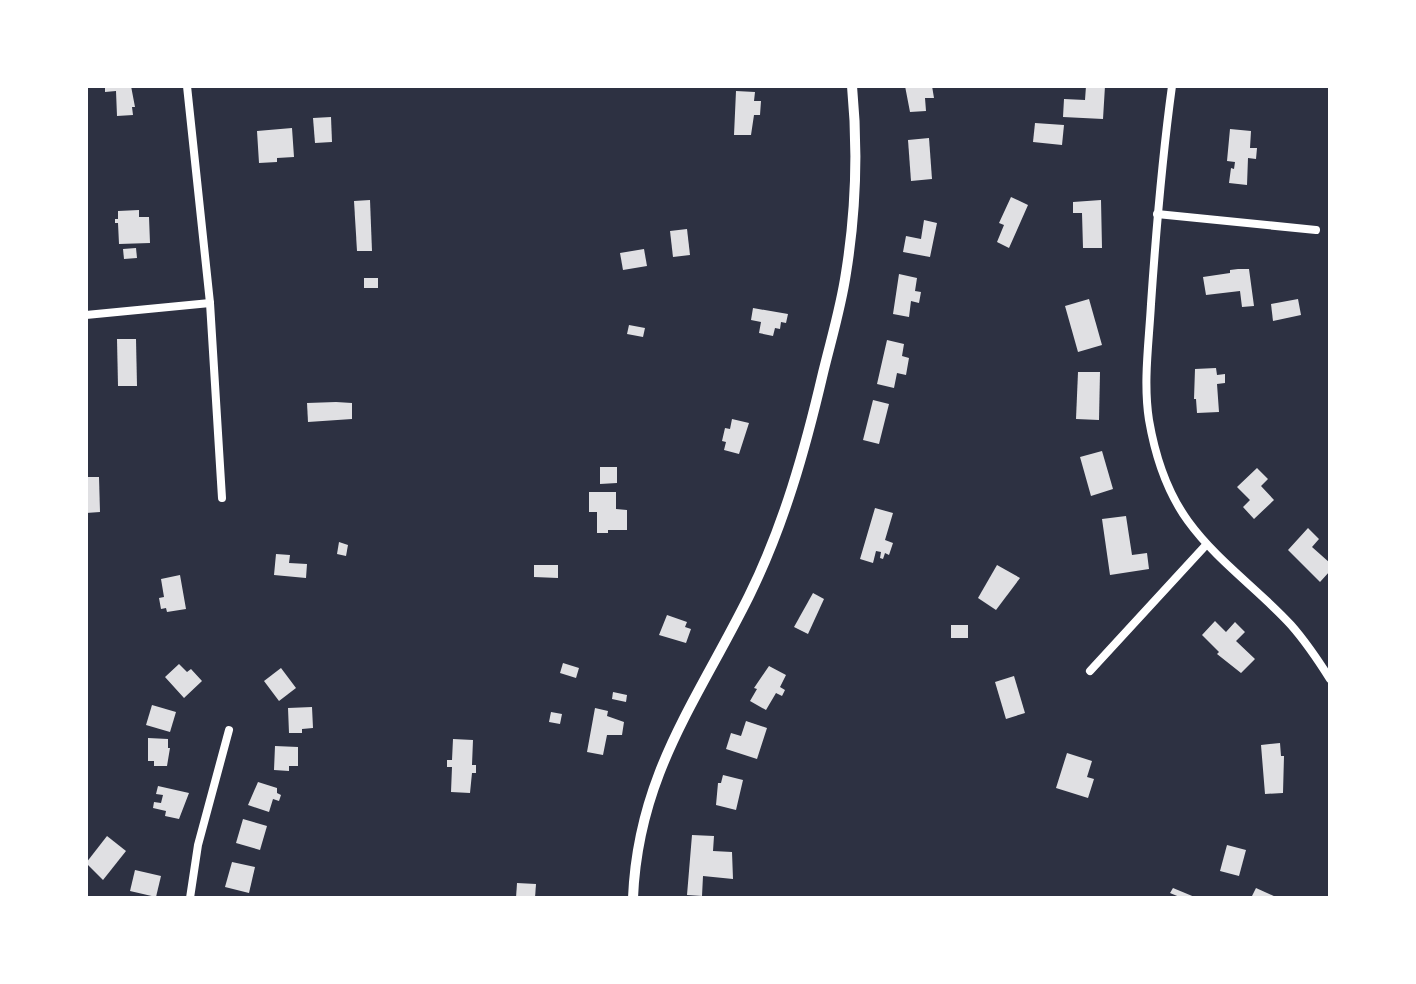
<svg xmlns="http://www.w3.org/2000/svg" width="1416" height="984" font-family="'Public Sans',sans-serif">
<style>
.building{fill:#e0e0e3}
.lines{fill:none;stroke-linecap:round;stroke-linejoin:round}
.minor{stroke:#fff;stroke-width:8}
.tertiary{stroke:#fff;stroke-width:10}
</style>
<rect width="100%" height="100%" fill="#2d3142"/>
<!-- building -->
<g class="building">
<polygon points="105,86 131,86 135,107 132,107 133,115 117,116 116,91 105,92"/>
<polygon points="905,86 932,86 934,98 925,98 926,111 910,112"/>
<polygon points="1086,86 1105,86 1103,119 1063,117 1064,99 1085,100"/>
<polygon points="736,91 755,92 754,101 761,101 760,115 754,115 751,135 734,135"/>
<polygon points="331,117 332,142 315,143 313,118"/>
<polygon points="1035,123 1064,125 1062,145 1033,142"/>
<polygon points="292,128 294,157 277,158 277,162 259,163 257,131"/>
<polygon points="1230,129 1251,131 1250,148 1257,148 1256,159 1248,158 1247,185 1229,183 1231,168 1234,169 1235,162 1227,161"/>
<polygon points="929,138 932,179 911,181 908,140"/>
<polygon points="1011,197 1028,205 1009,248 997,242 1004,225 999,223"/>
<polygon points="370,200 372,251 357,251 354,201"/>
<polygon points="1101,200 1102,248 1083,248 1082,213 1073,213 1073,202"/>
<polygon points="139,210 139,217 149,217 150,243 119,244 118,223 115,223 115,219 118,219 118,211"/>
<polygon points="924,220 937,223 930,257 903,252 906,236 921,239"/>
<polygon points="687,229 690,255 673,257 670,231"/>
<polygon points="136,248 137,258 124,259 123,249"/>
<polygon points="644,249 647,266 623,270 620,253"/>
<polygon points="1238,269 1249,269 1254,306 1242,307 1240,291 1206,295 1203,277 1230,273 1230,270"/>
<polygon points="899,274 917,278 915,291 921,292 919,303 911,301 909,317 893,314"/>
<rect x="364" y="278" width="14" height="10"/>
<polygon points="1089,299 1102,345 1078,352 1065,306"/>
<polygon points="1298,299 1301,315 1273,321 1271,304"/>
<polygon points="753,308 788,314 786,323 781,322 780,329 775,328 773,336 759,333 761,322 751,320"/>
<polygon points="629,325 645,328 643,337 627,334"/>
<polygon points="117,339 136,339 137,386 118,386"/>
<polygon points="887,340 904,344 902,356 909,358 906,375 897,373 894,388 877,384"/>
<polygon points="1216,368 1217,375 1225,374 1225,383 1217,384 1219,412 1197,413 1196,399 1194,399 1195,369"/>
<polygon points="1078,372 1100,372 1099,420 1076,419"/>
<polygon points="873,400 889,404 879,444 863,440"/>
<polygon points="336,402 352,403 352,419 308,422 307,403"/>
<polygon points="732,419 749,423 739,454 724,450 726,442 722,441 725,428 730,429"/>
<polygon points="1102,451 1113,489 1091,496 1080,457"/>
<polygon points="600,467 617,467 617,483 600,484"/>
<polygon points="1257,468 1268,479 1261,486 1274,500 1254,519 1243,507 1250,500 1237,487"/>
<polygon points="86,477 99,477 100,512 86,513"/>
<polygon points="589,492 616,492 616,509 627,510 627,530 608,530 608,533 597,533 597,512 589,512"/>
<polygon points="875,508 893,513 885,540 893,543 889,555 885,553 883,559 880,558 881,552 876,551 873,563 860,559"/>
<polygon points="1126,516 1132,555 1147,553 1149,569 1110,575 1102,519"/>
<polygon points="1308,528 1319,539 1312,547 1330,563 1330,571 1320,582 1288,550"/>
<polygon points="339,542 348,545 346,556 337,554"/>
<polygon points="276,554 290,555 289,563 307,564 306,578 274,575"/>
<polygon points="534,565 558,565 558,578 534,577"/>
<polygon points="997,565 1020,578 996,610 978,598"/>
<polygon points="180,575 186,609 167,612 166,608 161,609 159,598 164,597 161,579"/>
<polygon points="813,593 824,599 808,634 794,627"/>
<polygon points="667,615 687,622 685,627 691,629 686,643 659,635"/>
<polygon points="1215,621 1226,632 1235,622 1245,632 1236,641 1255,659 1241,673 1217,654 1219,652 1202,635"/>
<rect x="951" y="625" width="17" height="13"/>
<polygon points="563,663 579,668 576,678 560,673"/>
<polygon points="179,664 187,672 191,669 202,681 184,698 165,677"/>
<polygon points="769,666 786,675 780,687 785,690 782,696 776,693 766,710 750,701 757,689 754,688"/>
<polygon points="281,668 296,688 279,701 264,681"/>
<polygon points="1014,676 1025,713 1006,719 995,682"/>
<polygon points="613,692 627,695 626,702 612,699"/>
<polygon points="152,705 176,712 170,732 146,725"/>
<polygon points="312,707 313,728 302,729 302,733 289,733 288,708"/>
<polygon points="595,708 608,711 607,716 624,722 622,735 607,735 603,755 587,752"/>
<polygon points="551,712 562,714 560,724 549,722"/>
<polygon points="746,721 767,728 757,759 726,749 731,733 741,736"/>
<polygon points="148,738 168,739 168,748 170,748 167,766 154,766 154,761 148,761"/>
<polygon points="453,739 473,740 472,765 476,765 476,773 472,773 470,793 451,792 452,767 447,767 447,760 452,760"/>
<polygon points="1280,743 1281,756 1284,756 1283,793 1265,794 1261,745"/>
<polygon points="275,746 298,747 298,766 289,766 289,771 274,770"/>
<polygon points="1067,753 1092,761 1087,777 1094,779 1088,798 1056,788"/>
<polygon points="723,775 743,780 736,810 716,805 718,783 721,783"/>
<polygon points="258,782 277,788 277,793 281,795 279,801 273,799 269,812 248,805"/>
<polygon points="158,786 189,793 179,819 165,816 166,811 153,808 154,802 161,803 163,795 156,794"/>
<polygon points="243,819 267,826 260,850 236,843"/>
<polygon points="692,835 714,836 713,851 732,852 733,879 703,876 702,896 687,895"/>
<polygon points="107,836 126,851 103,880 86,863"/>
<polygon points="1227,845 1246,850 1239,876 1220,871"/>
<polygon points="232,862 255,867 249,893 225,887"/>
<polygon points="135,870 161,876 156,897 130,891"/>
<polygon points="517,883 536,884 535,898 516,898"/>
<polygon points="1173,888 1197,898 1182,898 1170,893"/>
<polygon points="1256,888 1278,898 1251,898"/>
</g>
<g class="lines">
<!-- minor -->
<g class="minor">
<polyline points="187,86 210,303 222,498"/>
<path d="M1172 86C1162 159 1156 231 1151 304 1149 342 1143 382 1149 420 1155 455 1167 492 1188 521 1217 561 1258 589 1291 625 1306 642 1318 660 1330 679"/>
<polyline points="1157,214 1316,230"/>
<polyline points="86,315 210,303"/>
<polyline points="1090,671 1206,545"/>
<polyline points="190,898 198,845 229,730"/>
</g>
<!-- tertiary -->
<path class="tertiary" d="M633 898C638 775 697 701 749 596 784 525 805 450 823 373 831 340 841 307 846 273 856 211 858 148 852 86"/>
</g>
<!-- border -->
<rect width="1416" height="984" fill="none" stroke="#ffffff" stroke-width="176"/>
</svg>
